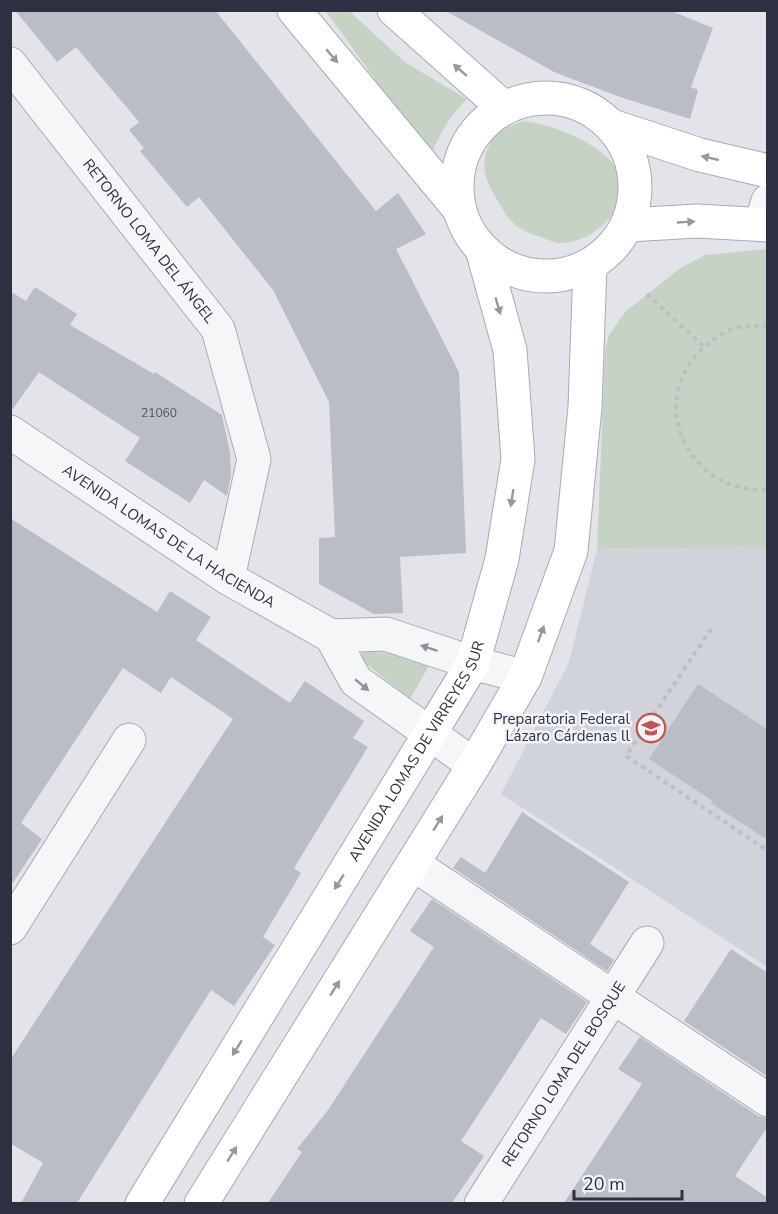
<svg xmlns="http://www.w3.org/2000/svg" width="778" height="1214" font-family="'Nunito Sans',sans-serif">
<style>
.built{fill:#d1d3db}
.green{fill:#c6d3c4}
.building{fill:#babdc6}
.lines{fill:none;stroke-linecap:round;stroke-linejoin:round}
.street-casing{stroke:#a8aab4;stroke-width:35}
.secondary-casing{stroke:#a8aab4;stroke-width:35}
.path{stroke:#bdbfc4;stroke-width:4;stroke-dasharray:4.5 4.5;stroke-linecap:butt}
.street{stroke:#f5f6f8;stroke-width:33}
.secondary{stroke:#fff;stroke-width:33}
.oneway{fill:#9698a0}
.oneway2{fill:#90939c}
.labels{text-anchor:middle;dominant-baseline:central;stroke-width:5;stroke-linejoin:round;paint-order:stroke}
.number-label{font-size:12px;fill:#505362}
.street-label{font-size:15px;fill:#2c3040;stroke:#f2f3f7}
.poi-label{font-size:15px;fill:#2c3040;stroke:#f2f3f7;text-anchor:end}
</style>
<rect width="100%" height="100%" fill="#e3e4ea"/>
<!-- built -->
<polygon class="built" points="767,547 767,967 501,794 569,662 597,549"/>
<!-- green -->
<g class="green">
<path d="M326 11H349L406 63 467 99C449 116 440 134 430 157Z"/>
<path d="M523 121C554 124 618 148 622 184 624 215 588 245 558 243 553 242 546 239 541 237 522 231 512 226 502 208 493 193 481 176 485 157 486 149 493 140 496 132Z"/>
<polygon points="767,249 767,547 597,549 605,351 609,335 625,312 679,269 705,255"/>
<polygon points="363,651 434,657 410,699 360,659"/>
</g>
<!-- building -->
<g class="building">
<polygon points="15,10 215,10 376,211 398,193 426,234 396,249 459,372 466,553 400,557 403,613 374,614 319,584 319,538 335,537 329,402 273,290 199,197 187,207 140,151 144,148 129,130 139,122 76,47 57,62"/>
<polygon points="444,10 669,10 713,28 691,87 698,90 690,119 620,97 554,72"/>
<polygon points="35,287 77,314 70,325 154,374 155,372 222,415 230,453 231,475 227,496 204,480 190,503 125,461 140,438 39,372 10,413 10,291 26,301"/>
<polygon points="10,518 157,612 170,591 211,617 196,640 290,703 305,681 364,721 353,738 368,747 294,868 301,873 263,937 275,945 234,1006 211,990 77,1203 21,1203 43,1163 10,1143 10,1060 233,719 171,677 161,693 123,668 21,823 42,839 10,887"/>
<polygon points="698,684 768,730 768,840 711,803 713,801 649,759"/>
<polygon points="522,812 629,882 590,944 614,960 607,971 453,868 461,857 485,873"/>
<polygon points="432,899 587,1002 566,1034 541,1018 461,1141 484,1156 452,1203 268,1203 302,1152 297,1149 328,1110 434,947 410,931"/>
<polygon points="731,949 768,973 768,1077 684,1021"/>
<polygon points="640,1037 758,1116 768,1119 768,1126 735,1176 768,1198 768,1203 564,1203 642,1084 618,1069"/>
</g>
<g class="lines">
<!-- street casing -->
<g class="street-casing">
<g id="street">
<path id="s1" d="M10 64 218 329 254 459 228 578"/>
<polyline points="761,224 768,201"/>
<path id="s2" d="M10 432 228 578 331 636 356 681 474 765"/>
<polyline points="331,636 386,634 473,663 525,677"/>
<polyline points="413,864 768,1100"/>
<polyline points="10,928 129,740"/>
<path id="s3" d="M481 1204 647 943"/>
</g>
</g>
<!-- secondary casing -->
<g class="secondary-casing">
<g id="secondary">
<polyline points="294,10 460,210"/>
<polyline points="394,10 504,108"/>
<circle cx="546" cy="187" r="89"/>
<polyline points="612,126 700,155 768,171"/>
<polyline points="628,225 697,221 768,225"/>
<path id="s4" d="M142 1204 473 663 502 559 518 459 510 350 482 249"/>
<polyline points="201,1204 474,765 525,677 571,551 585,407 590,266"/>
</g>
</g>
<!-- path -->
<g class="path">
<polyline points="647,294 704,347"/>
<path d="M768 325C759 326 748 325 740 327 726 330 714 338 704 347 660 387 670 454 723 481 736 488 753 491 768 489"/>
<polyline points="711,629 626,756 768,851"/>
</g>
<!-- street -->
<use href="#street" class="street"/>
<!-- secondary -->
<use href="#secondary" class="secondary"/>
</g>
<!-- one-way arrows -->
<defs><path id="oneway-solid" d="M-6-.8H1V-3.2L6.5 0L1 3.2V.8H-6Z" transform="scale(1.5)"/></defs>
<g class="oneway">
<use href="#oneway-solid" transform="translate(332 56) rotate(50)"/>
<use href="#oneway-solid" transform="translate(460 70) rotate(-139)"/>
<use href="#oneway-solid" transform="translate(710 158) rotate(-167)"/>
<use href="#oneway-solid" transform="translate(686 222) rotate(-3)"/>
<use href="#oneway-solid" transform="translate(498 306) rotate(74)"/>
<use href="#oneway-solid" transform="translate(512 498) rotate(99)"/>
<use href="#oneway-solid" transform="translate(541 634) rotate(-70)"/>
<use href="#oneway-solid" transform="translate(438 823) rotate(-58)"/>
<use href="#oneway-solid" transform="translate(339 882) rotate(122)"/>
<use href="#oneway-solid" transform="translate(335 988) rotate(-58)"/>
<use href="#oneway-solid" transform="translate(237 1048) rotate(122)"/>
<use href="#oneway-solid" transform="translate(232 1154) rotate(-58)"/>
</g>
<g class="oneway2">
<use href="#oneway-solid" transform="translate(429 648) rotate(-162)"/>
<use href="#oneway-solid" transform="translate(362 685) rotate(40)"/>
</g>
<!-- icons -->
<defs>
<g id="school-ring" transform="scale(1.5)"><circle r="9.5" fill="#f2f3f7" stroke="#c35353" stroke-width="1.5"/><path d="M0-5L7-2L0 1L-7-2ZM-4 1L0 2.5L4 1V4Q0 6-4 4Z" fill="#c35353"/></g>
</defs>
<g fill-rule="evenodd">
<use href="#school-ring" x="651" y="728"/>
</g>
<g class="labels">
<!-- number labels -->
<g class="number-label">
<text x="159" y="413">21060</text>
</g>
<!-- street labels -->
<g class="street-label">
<text stroke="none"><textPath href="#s1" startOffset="225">RETORNO LOMA DEL ÁNGEL</textPath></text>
<text stroke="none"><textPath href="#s2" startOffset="190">AVENIDA LOMAS DE LA HACIENDA</textPath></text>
<text stroke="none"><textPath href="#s4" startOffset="530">AVENIDA LOMAS DE VIRREYES SUR</textPath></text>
<text stroke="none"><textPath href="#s3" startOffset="154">RETORNO LOMA DEL BOSQUE</textPath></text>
</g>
<!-- poi labels -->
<g class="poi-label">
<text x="630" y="719">Preparatoria Federal<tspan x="630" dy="17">Lázaro Cárdenas ll</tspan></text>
</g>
</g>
<!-- border -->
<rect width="778" height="1214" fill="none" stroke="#2c3040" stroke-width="24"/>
<!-- scale -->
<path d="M574 1190v9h108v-9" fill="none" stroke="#2c3040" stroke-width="3"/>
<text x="583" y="1190" font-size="18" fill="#2c3040" stroke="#f2f3f7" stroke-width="4.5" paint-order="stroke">20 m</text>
</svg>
